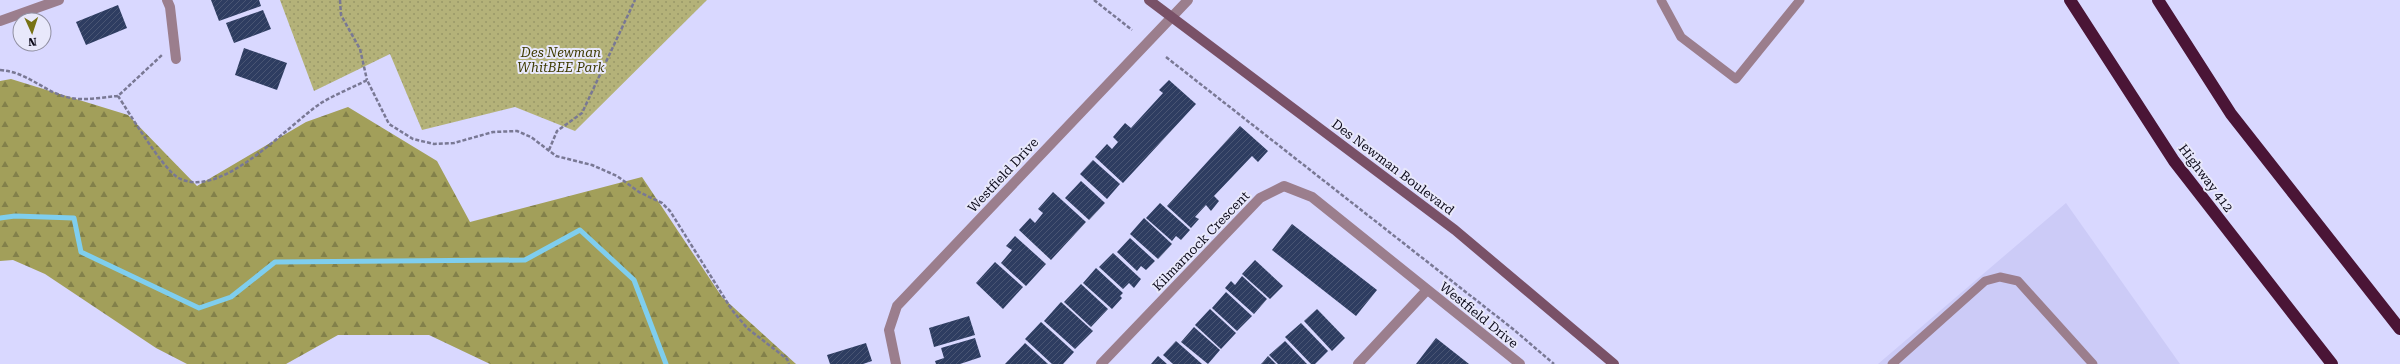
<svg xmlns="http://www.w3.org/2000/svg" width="2400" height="364" font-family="'Roboto Serif',serif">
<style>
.built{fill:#cccbf7}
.forest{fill:url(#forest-firs)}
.park{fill:url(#park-dots)}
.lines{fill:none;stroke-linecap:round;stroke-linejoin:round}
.stream{stroke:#7fceee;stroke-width:5}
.building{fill:url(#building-hatch)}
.path{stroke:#797894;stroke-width:2.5;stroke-dasharray:4 2;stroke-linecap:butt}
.lane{stroke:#9b7e8d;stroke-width:9}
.street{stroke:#9b7e8d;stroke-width:10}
.secondary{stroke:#795167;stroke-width:10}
.highway{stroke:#4a1536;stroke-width:12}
.labels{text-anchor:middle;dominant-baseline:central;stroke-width:4;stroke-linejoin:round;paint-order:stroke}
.park-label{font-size:13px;font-style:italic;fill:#3d3a01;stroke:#e8e8fb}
.street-label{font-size:13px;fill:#0b0919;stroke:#e8e8fb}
</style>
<defs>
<pattern id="forest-firs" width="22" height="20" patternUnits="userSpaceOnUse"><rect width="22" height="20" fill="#a29f5a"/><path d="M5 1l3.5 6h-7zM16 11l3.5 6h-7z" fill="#82804a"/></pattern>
<pattern id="park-dots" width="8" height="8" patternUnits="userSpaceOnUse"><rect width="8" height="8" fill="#b4b279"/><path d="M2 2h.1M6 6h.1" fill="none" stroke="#999868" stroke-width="1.8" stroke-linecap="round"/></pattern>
<pattern id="building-hatch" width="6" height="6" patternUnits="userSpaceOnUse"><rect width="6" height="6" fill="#2e3d61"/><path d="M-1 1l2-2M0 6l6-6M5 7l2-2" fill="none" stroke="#495573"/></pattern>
</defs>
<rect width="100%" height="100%" fill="#d9d8ff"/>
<!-- built -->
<polygon class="built" points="2066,203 2180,364 1878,364"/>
<!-- forest -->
<polygon class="forest" points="11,79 128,115 197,186 306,122 348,107 437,161 470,222 642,177 722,297 796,364 490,364 429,335 338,335 286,364 187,364 156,348 45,274 13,260 0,261 0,81"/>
<!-- park -->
<polygon class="park" points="280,0 707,0 575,131 515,107 422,130 390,54 314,91"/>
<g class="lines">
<!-- stream -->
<polyline class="stream" points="0,218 15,216 74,218 81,252 199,308 231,297 275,262 525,260 580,230 634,280 666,364"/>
</g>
<!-- building -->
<g class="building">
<polygon points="211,0 259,0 261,6 219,21"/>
<polygon points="118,5 127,28 86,45 76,22"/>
<polygon points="263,10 271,29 234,43 226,23"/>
<polygon points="244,48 287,63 277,90 235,75"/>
<polygon points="1169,80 1196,104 1123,183 1095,157 1107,144 1112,149 1118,142 1113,137 1125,123 1131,128 1163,93 1159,90"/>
<polygon points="1240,126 1268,151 1258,162 1252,156 1214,196 1219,201 1211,211 1206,205 1195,217 1199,219 1191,228 1167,206"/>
<polygon points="1093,160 1120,184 1107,199 1080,174"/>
<polygon points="1081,181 1105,203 1089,220 1065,198"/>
<polygon points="1053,192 1086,222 1051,260 1019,230 1030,218 1035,223 1043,213 1038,209"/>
<polygon points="1160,203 1190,230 1181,240 1176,236 1172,241 1146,218"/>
<polygon points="1144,218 1172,244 1158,259 1130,234"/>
<polygon points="1292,224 1377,290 1356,316 1272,250"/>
<polygon points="1015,236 1046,264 1026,286 1001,263 1012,250 1006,246"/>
<polygon points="1130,238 1155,261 1146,270 1141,266 1137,271 1117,252"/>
<polygon points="1113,253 1141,279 1134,288 1129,283 1123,289 1099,267"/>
<polygon points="1255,260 1283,286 1270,299 1242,274"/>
<polygon points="995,262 1023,287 1003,309 976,283"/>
<polygon points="1096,268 1123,293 1120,296 1122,298 1112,309 1083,283"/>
<polygon points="1242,276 1267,299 1254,314 1225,288 1231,281 1235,285"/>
<polygon points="1081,284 1108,309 1091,327 1064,302"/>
<polygon points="1226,292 1252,316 1237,331 1212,308"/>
<polygon points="1061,302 1093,331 1075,349 1044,321"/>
<polygon points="1210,309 1236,333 1221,349 1195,325"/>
<polygon points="1317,309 1345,338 1332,351 1304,321"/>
<polygon points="969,316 975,335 934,347 929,328"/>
<polygon points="1041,322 1074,352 1063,364 1052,364 1025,339"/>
<polygon points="1301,323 1328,351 1315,364 1311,364 1285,337"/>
<polygon points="1194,327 1220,350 1208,364 1181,342"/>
<polygon points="975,338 981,357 960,364 936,364 935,361 944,358 941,348"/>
<polygon points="1436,338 1469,364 1416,364"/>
<polygon points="1176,341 1202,364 1173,364 1163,355"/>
<polygon points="1285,341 1307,364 1278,364 1269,355"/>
<polygon points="866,343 872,361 863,364 830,364 827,355"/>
<polygon points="1025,343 1048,364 1005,364"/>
<polygon points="1158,356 1167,364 1151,364"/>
<polygon points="1268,356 1276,364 1261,364 1263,362"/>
</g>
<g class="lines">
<!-- path -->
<g class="path">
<polyline points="340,0 341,15 360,49 367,80"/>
<polyline points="1094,0 1132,30"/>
<polyline points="1166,57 1513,329 1554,364"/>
<path d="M0 70C29 72 44 93 71 98 86 101 103 97 118 96L162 55"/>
<path d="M118 96C130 114 161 166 177 177 219 203 288 125 321 103 336 94 352 88 367 80L389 124 413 139 434 144 454 143 493 132 517 131 531 137 556 156 592 165 617 176 639 192 662 203 670 211 732 310 747 328 787 359 789 364"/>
<polyline points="549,150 557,131 582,113 635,0"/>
</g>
<!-- lane -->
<g class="lane">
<polyline points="1661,0 1681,37 1736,79 1800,0"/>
<polyline points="1892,364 1985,281 2000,277 2018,281 2093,364"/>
</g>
<!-- street -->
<g class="street">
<polyline points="167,0 170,7 176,59"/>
<polyline points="0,21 59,0"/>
<polyline points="896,364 889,330 897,306 1188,0"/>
<polyline points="1101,364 1260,198 1284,186 1312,197 1520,364"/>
<polyline points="1358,364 1427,290"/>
</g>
<!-- secondary -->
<polyline class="secondary" points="1149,0 1455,230 1614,364"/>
<!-- highway -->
<g class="highway">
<polyline points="2070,0 2174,161 2332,364"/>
<polyline points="2158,0 2231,114 2400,329"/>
</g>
</g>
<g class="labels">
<!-- park labels -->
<g class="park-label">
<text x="561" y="52">Des Newman<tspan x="561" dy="15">WhitBEE Park</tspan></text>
</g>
<!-- street labels -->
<g class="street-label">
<text transform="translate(1393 167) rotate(37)">Des Newman Boulevard</text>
<text transform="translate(1003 175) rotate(-47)">Westfield Drive</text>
<text transform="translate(2206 178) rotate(53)">Highway 412</text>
<text transform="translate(1201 241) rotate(-46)">Kilmarnock Crescent</text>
<text transform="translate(1479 315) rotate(39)">Westfield Drive</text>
</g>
</g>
<!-- north arrow -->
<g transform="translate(32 32) rotate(177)"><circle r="19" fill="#e8e8fb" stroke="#908fa1"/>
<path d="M0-3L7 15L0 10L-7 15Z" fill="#777214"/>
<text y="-6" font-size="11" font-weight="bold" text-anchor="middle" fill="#0b0919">N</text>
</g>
</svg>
